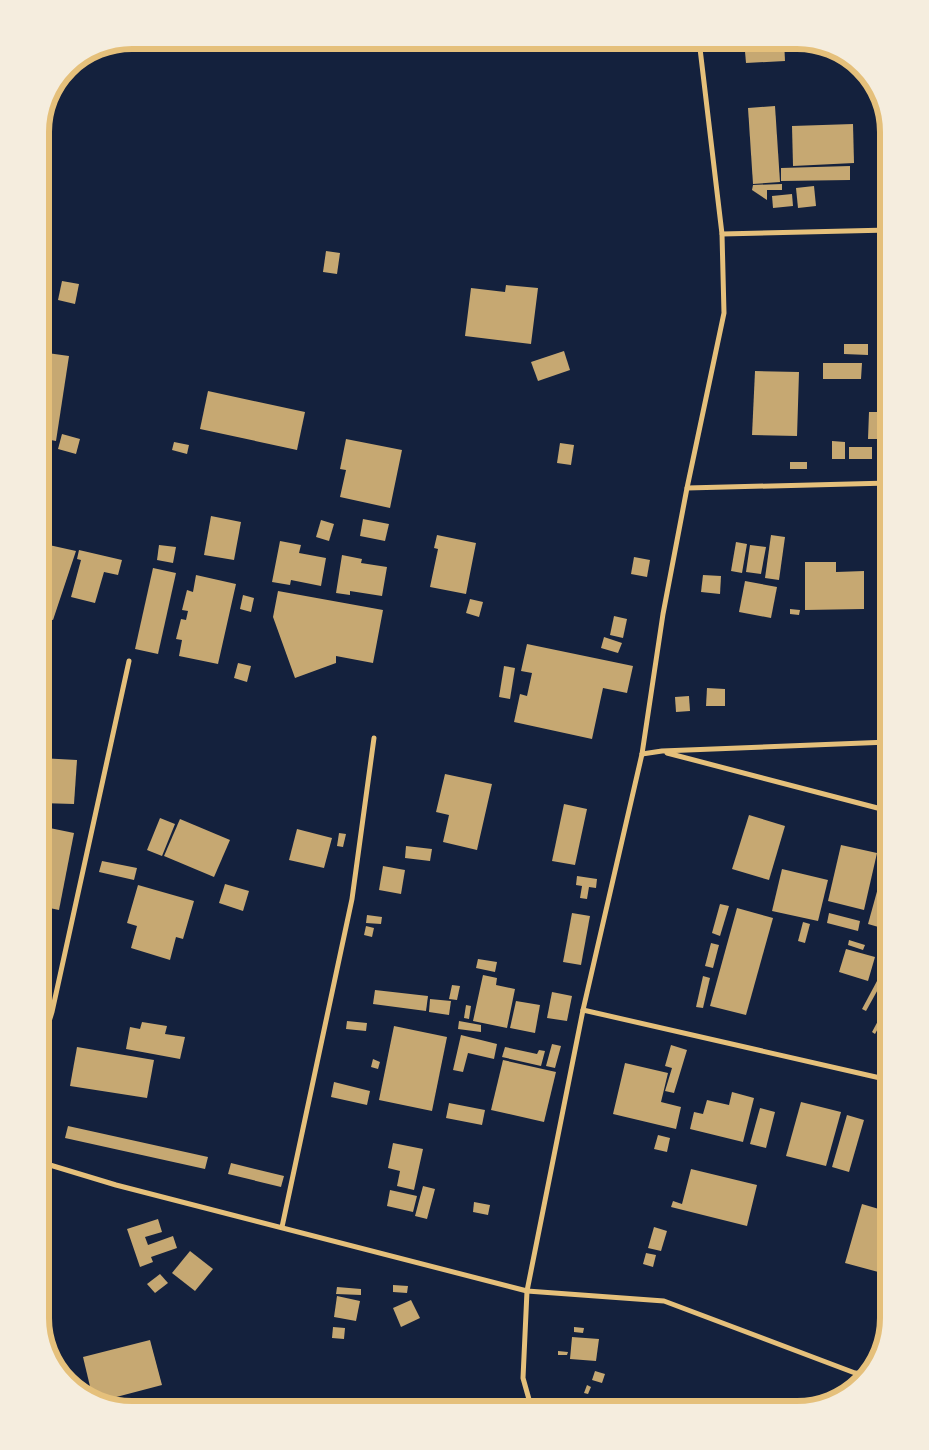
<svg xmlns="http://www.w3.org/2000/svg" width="929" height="1450" font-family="'Work Sans',sans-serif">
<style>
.building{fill:#c6a872}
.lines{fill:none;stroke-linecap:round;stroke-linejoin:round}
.minor{stroke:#e5c07b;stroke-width:5}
.rim{fill:none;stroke:#e5c07b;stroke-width:6}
</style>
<rect width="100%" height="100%" fill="#14213d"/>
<!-- building -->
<g class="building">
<polygon points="744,40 784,40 785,61 746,63"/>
<polygon points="797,40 803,40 812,44 797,43"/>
<polygon points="775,106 780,182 753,184 748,108"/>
<polygon points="853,124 854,163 793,166 792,126"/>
<polygon points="850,166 850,180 781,181 781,168"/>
<polygon points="879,170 889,170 889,185 879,184"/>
<polygon points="782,184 782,190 767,190 767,200 752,190 753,185"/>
<polygon points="814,186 816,206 798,208 796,188"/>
<polygon points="792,194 793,206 773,208 772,196"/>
<polygon points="326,251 340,253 337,274 323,272"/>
<polygon points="40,280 46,281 44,298 40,298"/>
<polygon points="62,281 79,284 75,304 58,300"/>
<polygon points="506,285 538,288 531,344 465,336 471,288 505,292"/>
<polygon points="40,304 51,306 46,340 40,339"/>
<polygon points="844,344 868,344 868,355 844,354"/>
<polygon points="564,351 570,370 538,381 531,362"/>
<polygon points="40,352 69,356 56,441 40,438"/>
<polygon points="880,362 889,363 889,439 868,439 869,412 878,412"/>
<polygon points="823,363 862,363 861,379 823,379"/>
<polygon points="755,371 799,372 797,436 752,435"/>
<polygon points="208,391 305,412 297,450 200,429"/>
<polygon points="62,434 80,439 76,454 58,449"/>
<polygon points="346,439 402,450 390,508 340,497 346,470 340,469"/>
<polygon points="832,441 845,442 845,459 832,459"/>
<polygon points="174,442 189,445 187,454 172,450"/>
<polygon points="560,443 574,445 571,465 557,463"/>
<polygon points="877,445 889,445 889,457 878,458"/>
<rect x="849" y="447" width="23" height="12"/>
<rect x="790" y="462" width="17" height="7"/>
<polygon points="211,516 241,522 234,560 204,555"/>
<polygon points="363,519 389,524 385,541 360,536"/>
<polygon points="321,520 334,524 329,541 316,537"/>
<polygon points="437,535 476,543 466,594 430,587 438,549 434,548"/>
<polygon points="771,535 785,537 779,580 765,578"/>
<polygon points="280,541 301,545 299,553 326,558 321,586 291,580 290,585 272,582"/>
<polygon points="736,542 747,544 742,573 731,571"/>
<polygon points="40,543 76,551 53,620 40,617"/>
<polygon points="159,545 176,547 173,563 157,560"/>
<polygon points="750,545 766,547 761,574 746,572"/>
<polygon points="79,550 122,560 118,575 104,572 95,603 71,597 81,560 77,559"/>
<polygon points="342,555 362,559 361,563 387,567 382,596 350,591 350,595 336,593"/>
<polygon points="634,557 650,560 647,577 631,574"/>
<polygon points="805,562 836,562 836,572 864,571 864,609 805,610"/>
<polygon points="884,565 889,565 889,605 885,605"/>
<polygon points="153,568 176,573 158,654 135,649"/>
<polygon points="196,575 236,584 218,664 179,656 182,640 176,639 181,619 186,620 188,611 182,610 187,590 193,592"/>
<polygon points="703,575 721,576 720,594 701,592"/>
<polygon points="745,581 777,587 771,618 739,612"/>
<polygon points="278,591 383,610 373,663 336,656 336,663 295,678 273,617"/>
<polygon points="243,595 254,598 251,612 240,609"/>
<polygon points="470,599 483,602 479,617 466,613"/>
<polygon points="790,609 800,610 799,615 790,614"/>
<polygon points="614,616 627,619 623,638 610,635"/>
<polygon points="604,637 622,643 618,653 601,648"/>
<polygon points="527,644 633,666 627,693 603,688 592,739 514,722 520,694 527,696 532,673 521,671"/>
<polygon points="238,663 251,666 247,682 234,678"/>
<polygon points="504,666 515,668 510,699 499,697"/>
<polygon points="707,688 725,689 725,706 706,706"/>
<polygon points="689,696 690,711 676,712 675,697"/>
<polygon points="40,758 77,760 74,804 40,803"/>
<polygon points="445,774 492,784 477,850 443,842 449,815 436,812"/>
<polygon points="564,804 587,809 575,865 552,861"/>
<polygon points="749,815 785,826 769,880 732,869"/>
<polygon points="160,818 175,824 162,856 147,850"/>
<polygon points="180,819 230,840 214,877 164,856"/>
<polygon points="40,826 74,833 59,910 40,906"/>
<polygon points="297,829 332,838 324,868 289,860"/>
<polygon points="339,833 346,834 343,847 337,846"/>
<polygon points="841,845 877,853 864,910 828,901"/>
<polygon points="406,846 432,849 430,861 405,858"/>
<polygon points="102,861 137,868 134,880 99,872"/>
<polygon points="383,866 405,870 401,894 379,890"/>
<polygon points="782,869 828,880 818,921 772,911"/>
<polygon points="577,876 597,879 596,888 589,887 587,899 580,898 582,886 576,885"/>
<polygon points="881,877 889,879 889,930 868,924"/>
<polygon points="225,884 249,891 243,911 219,903"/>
<polygon points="138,885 194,901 183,939 176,937 170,960 131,948 137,926 127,923"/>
<polygon points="720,904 729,906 720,936 712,933"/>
<polygon points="737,908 773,918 746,1015 710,1006"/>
<polygon points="572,913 590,916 581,965 563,962"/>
<polygon points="829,913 860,921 858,931 827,923"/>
<polygon points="367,915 382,917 381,924 366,923"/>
<polygon points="803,922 810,924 805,943 798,941"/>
<polygon points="366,926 374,928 372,937 364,935"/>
<polygon points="849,940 865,945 863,950 848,945"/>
<polygon points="711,943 719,945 713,968 705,966"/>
<polygon points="846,949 875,957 868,981 839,972"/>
<polygon points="478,959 497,962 495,972 476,968"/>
<polygon points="483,975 497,978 496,985 515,989 507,1028 473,1021"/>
<polygon points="703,976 710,978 703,1008 696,1007"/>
<polygon points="877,981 881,984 866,1011 862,1009"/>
<polygon points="452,985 460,986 457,1000 449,999"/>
<polygon points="375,990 428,996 426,1011 373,1004"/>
<polygon points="552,992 572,996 567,1021 547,1018"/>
<polygon points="430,999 451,1001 449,1015 429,1012"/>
<polygon points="516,1001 540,1005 535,1033 510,1028"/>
<polygon points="466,1005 471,1006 469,1019 464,1018"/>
<polygon points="879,1019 882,1021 875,1034 872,1032"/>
<polygon points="347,1021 367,1023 366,1031 346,1029"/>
<polygon points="459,1021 481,1025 481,1032 458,1029"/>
<polygon points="142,1022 167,1026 165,1034 185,1037 180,1059 126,1049 130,1027 140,1029"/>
<polygon points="394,1026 447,1037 432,1111 379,1100"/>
<polygon points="461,1035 497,1044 494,1059 468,1053 463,1072 453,1070"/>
<polygon points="552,1044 561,1046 555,1068 546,1066"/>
<polygon points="671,1045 687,1050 674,1093 665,1091 672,1068 665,1066"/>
<polygon points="77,1047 154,1060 147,1098 70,1086"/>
<polygon points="505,1047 537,1054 539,1050 545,1051 541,1066 502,1057"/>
<polygon points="373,1059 380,1062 378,1069 371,1067"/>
<polygon points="503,1060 556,1072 544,1122 491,1110"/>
<polygon points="625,1063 668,1073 661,1102 681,1107 676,1129 613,1114"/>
<polygon points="334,1082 370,1091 367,1105 331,1097"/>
<polygon points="732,1092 754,1098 743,1142 690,1129 694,1112 703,1114 707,1100 729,1105"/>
<polygon points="801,1102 841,1112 826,1166 786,1156"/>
<polygon points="449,1103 485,1110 482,1125 446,1118"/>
<polygon points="760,1108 775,1112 766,1148 750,1144"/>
<polygon points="847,1115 864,1120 849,1172 832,1167"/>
<polygon points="68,1126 208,1157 205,1169 65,1138"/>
<polygon points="658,1135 670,1138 667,1152 654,1149"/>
<polygon points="393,1143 423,1149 414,1190 397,1186 400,1171 388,1168"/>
<polygon points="231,1163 284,1176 281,1187 228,1174"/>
<polygon points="691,1169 757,1185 747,1226 671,1207 673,1201 682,1204"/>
<polygon points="423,1186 435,1189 427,1219 415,1216"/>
<polygon points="390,1190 417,1196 413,1212 387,1206"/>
<polygon points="474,1202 490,1205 488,1215 473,1212"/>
<polygon points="862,1204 889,1212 889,1265 885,1264 882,1273 845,1263"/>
<polygon points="158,1219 162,1232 145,1237 148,1245 173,1236 177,1248 151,1257 153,1262 140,1267 127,1229"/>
<polygon points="654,1227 667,1231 661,1251 648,1248"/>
<polygon points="190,1251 213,1269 195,1291 172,1273"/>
<polygon points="646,1253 656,1255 653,1267 643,1264"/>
<polygon points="160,1274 168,1283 155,1293 147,1284"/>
<polygon points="393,1285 408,1286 407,1293 393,1292"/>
<polygon points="337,1287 361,1289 361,1295 336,1294"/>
<polygon points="337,1296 360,1301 356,1321 334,1317"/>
<polygon points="411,1300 420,1318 401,1327 393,1308"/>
<polygon points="333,1327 345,1328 344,1339 332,1338"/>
<polygon points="574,1327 584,1328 583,1333 574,1332"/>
<polygon points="572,1337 599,1339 596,1361 570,1359"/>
<polygon points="150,1340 162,1385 101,1401 93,1399 83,1357"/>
<polygon points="558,1351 568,1352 567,1355 558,1355"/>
<polygon points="595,1371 605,1374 602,1383 592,1380"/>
<polygon points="587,1385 591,1387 588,1394 584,1393"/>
</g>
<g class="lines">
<!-- minor -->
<g class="minor">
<polyline points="722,234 889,230"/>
<polyline points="687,488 889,483"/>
<polyline points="667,753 889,811"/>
<polyline points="642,754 662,751 889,742"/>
<polyline points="583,1010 889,1080"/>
<polyline points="40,1050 52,1012 129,661"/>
<polyline points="40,1162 116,1185 527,1291 664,1301 855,1373 866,1374"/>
<polyline points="282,1227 352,899 374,738"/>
<polyline points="532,1410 523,1378 527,1291 583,1010 642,754 663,614 687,488 724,313 722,234 699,40"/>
</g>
</g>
<!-- crop -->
<path d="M0 0H929V1450H0ZM132 49H797A83 83 0 0 1 880 132V1318A83 83 0 0 1 797 1401H132A83 83 0 0 1 49 1318V132A83 83 0 0 1 132 49Z" fill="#f5edde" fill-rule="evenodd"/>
<path class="rim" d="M132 49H797A83 83 0 0 1 880 132V1318A83 83 0 0 1 797 1401H132A83 83 0 0 1 49 1318V132A83 83 0 0 1 132 49Z"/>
</svg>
